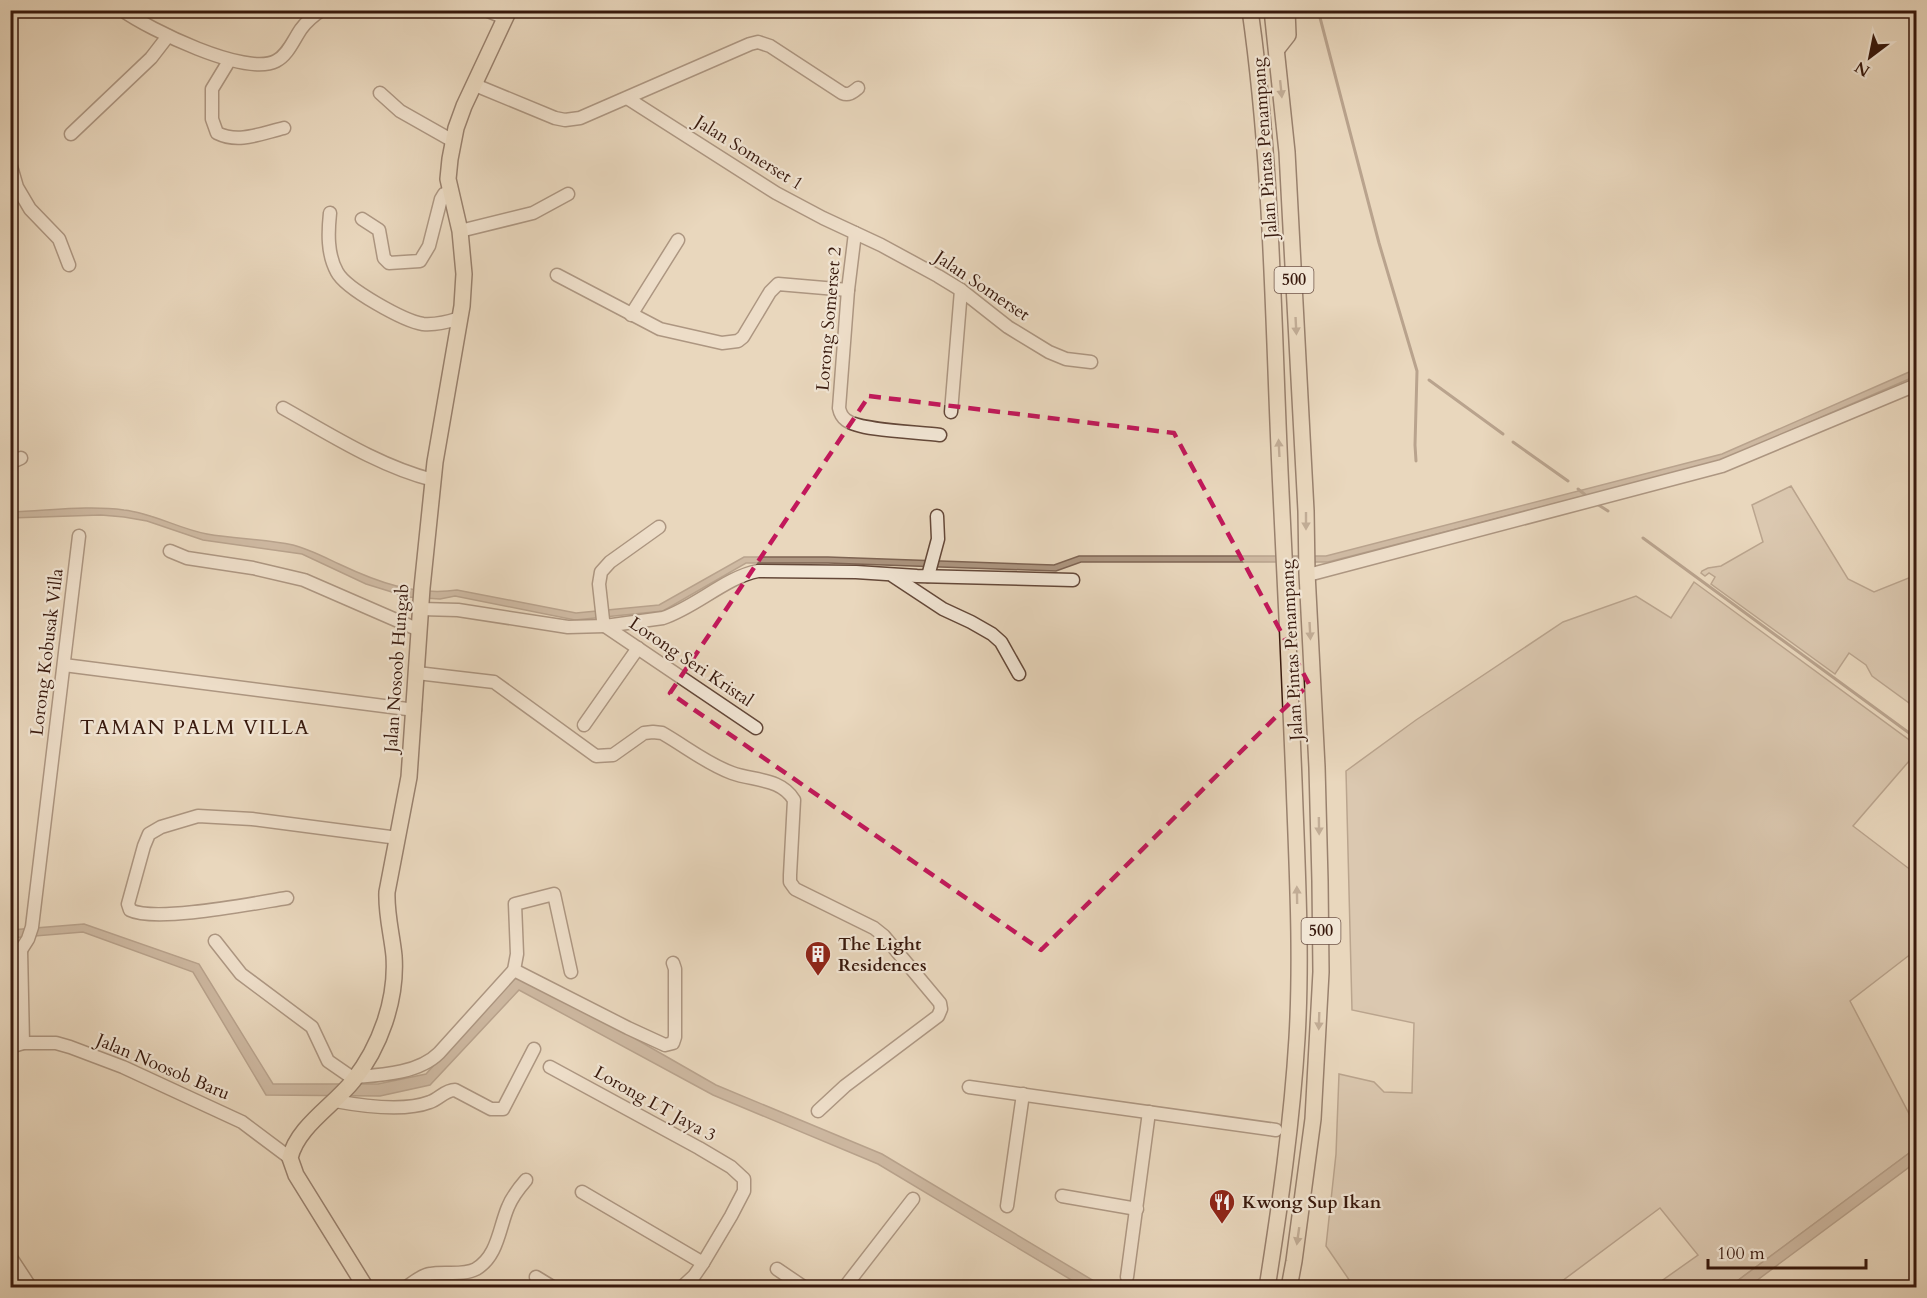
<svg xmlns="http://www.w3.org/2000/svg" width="1927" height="1298" font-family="Cardo,serif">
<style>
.green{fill:#cbb79f;stroke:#826856;stroke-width:1.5}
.water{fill:#ad9681;stroke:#7e6453;stroke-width:1.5}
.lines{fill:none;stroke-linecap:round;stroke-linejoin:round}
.stream{stroke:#7e6453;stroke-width:3}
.minor-casing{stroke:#644839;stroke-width:15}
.major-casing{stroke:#38190d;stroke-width:18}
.minor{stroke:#f1e5d4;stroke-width:12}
.major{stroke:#e9d7bd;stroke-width:15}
.oneway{fill:#907865}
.marked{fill:none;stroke:#c2185b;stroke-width:4.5;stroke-dasharray:12 8;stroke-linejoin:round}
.labels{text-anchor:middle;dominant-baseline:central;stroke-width:4.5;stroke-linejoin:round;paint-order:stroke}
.shield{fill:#f1e5d4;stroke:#705649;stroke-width:1.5}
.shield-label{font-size:16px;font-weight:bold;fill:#38190d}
.street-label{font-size:18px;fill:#38190d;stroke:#f1e5d4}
.poi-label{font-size:18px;font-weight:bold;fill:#38190d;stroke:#f1e5d4;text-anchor:start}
.neighbourhood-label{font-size:20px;letter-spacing:1.5px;fill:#38190d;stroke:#f1e5d4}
</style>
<rect width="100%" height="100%" fill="#e9d7bd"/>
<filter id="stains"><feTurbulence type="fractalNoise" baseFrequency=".00333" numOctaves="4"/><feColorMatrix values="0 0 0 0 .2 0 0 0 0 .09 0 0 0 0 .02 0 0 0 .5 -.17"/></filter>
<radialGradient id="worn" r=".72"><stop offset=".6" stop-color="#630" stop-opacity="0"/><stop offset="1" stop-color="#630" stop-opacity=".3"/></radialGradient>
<!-- green -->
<g class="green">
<polygon points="1791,486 1848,579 1874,592 1916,575 1916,708 1872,676 1866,665 1849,653 1835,674 1711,584 1715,577 1709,573 1705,576 1701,573 1702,571 1708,568 1721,566 1763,542 1752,505"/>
<polygon points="1694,582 1916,745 1916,753 1853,826 1916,874 1916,950 1850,1001 1916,1127 1916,1148 1729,1287 1653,1287 1698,1255 1660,1208 1554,1287 1354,1287 1326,1246 1336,1154 1339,1074 1374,1082 1384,1092 1412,1093 1414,1023 1352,1010 1346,771 1416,720 1563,622 1636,596 1671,618"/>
</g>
<!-- water -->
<g class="water">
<path d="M1916 369V376L1720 461 1328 562H1081L1056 571 828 563H746L663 611 575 620 455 596 440 599 408 597 366 584 302 554 203 540 147 521 124 517 101 515 11 518 10 512C48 511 87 505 124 510 153 513 179 529 207 534 235 539 265 539 293 545 309 549 324 557 339 564 377 582 415 596 457 590L576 613 659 605 744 557H828L1054 565 1079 556H1326L1722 454Z"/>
<polygon points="84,924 199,964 273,1084 378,1084 426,1074 516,975 627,1034 716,1085 882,1154 1104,1287 1083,1287 878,1164 713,1095 519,990 430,1085 380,1096 266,1095 193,972 83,932 11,938 11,930"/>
<polygon points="1916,1148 1916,1162 1748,1287 1729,1287"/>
</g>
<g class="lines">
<!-- stream -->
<g class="stream">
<polyline points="1318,10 1379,243 1417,371 1415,445 1416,461"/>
<polyline points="1429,380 1503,434"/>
<polyline points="1513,442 1568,481"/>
<polyline points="1578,489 1588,497"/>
<polyline points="1597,504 1608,511"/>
<polyline points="1643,538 1916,738"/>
</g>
<!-- minor casing -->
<g class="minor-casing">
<g id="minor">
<path d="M122 10C149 29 245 77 276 61 288 55 294 39 301 29 307 21 314 15 322 10"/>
<polyline points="486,10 505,18"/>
<path d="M229 61 212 89V119L217 133C239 144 262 133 284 128"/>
<path d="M475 85 555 118 565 120 580 118 750 44 758 42 770 46 842 93C849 96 853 92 858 88"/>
<polyline points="380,93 400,111 453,141"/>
<polyline points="627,98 776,193 823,218 881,245 938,276 961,290 1008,327 1049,352 1066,359 1091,362"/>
<polyline points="71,134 151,58 168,36"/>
<polyline points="10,163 17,187 30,209 59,239 69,265"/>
<path d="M330 213C328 232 327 254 337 272 346 289 404 321 423 324 436 325 448 322 460 318"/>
<polyline points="362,219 379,230 384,258 389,263 420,261 429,246 441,199 444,194 451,192"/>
<polyline points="460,231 533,213 568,194"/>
<path d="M855 233 848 290 839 408C840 413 842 417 846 420 860 431 919 432 940 435"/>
<polyline points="557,275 660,329 722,343 738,341 743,337 770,292 778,284 848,290"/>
<polyline points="631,315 678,240"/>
<path d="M283 408C331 435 379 466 433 480"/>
<polyline points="951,412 961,290"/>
<polyline points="10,463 21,458"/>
<polyline points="659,527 610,562 601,572 599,584 603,620 605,626 756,728"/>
<polyline points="170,551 187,558 253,568 304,580 419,630"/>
<polyline points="1308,575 1722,466 1916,385"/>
<polyline points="893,576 943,609 971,622 992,634 1001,642 1019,674"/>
<polyline points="928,576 938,539 937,516"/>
<path d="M421 609 458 610 568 627 605 626 663 618C696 607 726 577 758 571L856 572 917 576 1073 580"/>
<polyline points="64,665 415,710"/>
<path d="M417 673 494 682 596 756 613 755 644 733 653 732 662 733C685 746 707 764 732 773 754 781 781 778 794 800L790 875V882L795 889 874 928 884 936 940 1003 941 1009 938 1016 845 1086 818 1111"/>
<polyline points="584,725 638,648"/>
<path d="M287 898C255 903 156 923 130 910L128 904 144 846 149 834 161 827 198 816 252 819 398 838"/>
<polyline points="215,941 241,974 312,1027 328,1061 354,1079"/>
<polyline points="21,950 28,939 32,927 79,536"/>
<polyline points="21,950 23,1043"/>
<polyline points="514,970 628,1028 665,1045 673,1043 675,1037 675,969 673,963"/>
<polyline points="10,1047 23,1043 56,1043 70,1047 123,1067 242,1122 290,1158"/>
<polyline points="550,1067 699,1148 731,1167 744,1179 744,1191 731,1216 703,1263 694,1276 681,1288"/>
<path d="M356 1077C383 1075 419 1073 439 1053L514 970 517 954 515 904 554 894 571 972"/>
<polyline points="969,1087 1276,1130"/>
<path d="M335 1101C362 1106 404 1112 430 1102 439 1099 445 1090 455 1090L491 1109H503L534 1049"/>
<polyline points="582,1192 703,1263"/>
<polyline points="1062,1196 1137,1209"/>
<polyline points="1007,1206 1023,1094"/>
<polyline points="10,1256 31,1288"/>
<polyline points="777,1269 805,1288"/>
<polyline points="536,1277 554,1288"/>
<polyline points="1127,1277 1149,1112"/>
<path d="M405 1288C413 1283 421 1275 430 1274 444 1271 463 1276 476 1269 498 1256 499 1228 508 1207 512 1197 519 1188 526 1180"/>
<polyline points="844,1288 913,1199"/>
</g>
</g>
<!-- major casing -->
<g class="major-casing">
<g id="major">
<path d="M1250 10C1273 170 1273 331 1281 492 1286 588 1290 685 1294 781 1297 867 1302 953 1297 1038 1292 1122 1280 1205 1267 1288"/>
<polyline points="1272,10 1287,152 1306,511 1307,573 1317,767 1320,881 1321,972 1313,1119 1294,1261 1289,1288"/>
<polyline points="1277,49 1288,35 1287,10"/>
<path d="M366 1288 296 1175 290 1158C297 1127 333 1106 353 1081 380 1047 397 1000 394 956 392 935 386 914 387 892L409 777 422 588 435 462 462 306 464 274 460 231 448 179 450 159 456 128 464 106 509 10"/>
</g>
</g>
<!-- minor -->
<use href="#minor" class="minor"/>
<!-- major -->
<use href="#major" class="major"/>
</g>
<!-- one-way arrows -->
<defs><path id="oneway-solid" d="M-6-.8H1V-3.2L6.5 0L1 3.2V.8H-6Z" transform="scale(1.5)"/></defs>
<g class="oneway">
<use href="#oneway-solid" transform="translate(1281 89) rotate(84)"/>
<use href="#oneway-solid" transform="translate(1296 326) rotate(87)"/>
<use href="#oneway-solid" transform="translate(1279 448) rotate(-93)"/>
<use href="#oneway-solid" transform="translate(1306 521) rotate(90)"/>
<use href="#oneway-solid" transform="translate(1310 631) rotate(87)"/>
<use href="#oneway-solid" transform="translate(1319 826) rotate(89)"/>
<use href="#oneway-solid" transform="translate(1297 895) rotate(-91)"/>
<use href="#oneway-solid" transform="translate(1319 1021) rotate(92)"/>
<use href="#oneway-solid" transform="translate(1298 1236) rotate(98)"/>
</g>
<!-- marked area -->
<path d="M0 0H1927V1298H0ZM869 396 1174 433 1309 684 1041 950 670 693Z" fill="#e9d7bd" fill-opacity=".55" fill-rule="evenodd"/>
<path class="marked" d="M869 396 1174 433 1309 684 1041 950 670 693Z"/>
<!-- icons -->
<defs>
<g id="building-pin" transform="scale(1.35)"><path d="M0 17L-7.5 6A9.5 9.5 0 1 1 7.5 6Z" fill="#8f2418" stroke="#f1e5d4"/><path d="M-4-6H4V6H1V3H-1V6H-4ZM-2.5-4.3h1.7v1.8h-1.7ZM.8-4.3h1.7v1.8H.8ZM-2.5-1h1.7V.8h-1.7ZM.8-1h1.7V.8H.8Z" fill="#fff"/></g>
<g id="restaurant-pin" transform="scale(1.35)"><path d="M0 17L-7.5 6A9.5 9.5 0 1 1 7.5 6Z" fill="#8f2418" stroke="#f1e5d4"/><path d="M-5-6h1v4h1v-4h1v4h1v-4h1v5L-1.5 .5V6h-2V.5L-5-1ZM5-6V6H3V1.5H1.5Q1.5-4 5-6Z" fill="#fff"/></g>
</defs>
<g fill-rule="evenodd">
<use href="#building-pin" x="818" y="954"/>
<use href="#restaurant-pin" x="1222" y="1202"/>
</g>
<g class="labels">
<!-- shield labels -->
<g class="shield">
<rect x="1274.5" y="267" width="39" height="26" rx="4.5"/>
<rect x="1301.5" y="918" width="39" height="26" rx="4.5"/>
</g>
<g class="shield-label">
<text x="1294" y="280">500</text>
<text x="1321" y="931">500</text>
</g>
<!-- street labels -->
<g class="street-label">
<text transform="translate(1265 148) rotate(-94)">Jalan Pintas Penampang</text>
<text transform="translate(749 153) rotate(32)">Jalan Somerset 1</text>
<text transform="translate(982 286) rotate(34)">Jalan Somerset</text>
<text transform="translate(829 319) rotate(-85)">Lorong Somerset 2</text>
<text transform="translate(1292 650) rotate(-93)">Jalan Pintas Penampang</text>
<text transform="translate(47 652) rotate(-83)">Lorong Kobusak Villa</text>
<text transform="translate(691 662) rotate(34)">Lorong Seri Kristal</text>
<text transform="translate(397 668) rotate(-86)">Jalan Nosoob Hungab</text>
<text transform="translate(163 1067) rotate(23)">Jalan Noosob Baru</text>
<text transform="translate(655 1104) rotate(29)">Lorong LT Jaya 3</text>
</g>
<!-- poi labels -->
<g class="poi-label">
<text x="838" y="944">The Light<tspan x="838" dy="21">Residences</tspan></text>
<text x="1242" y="1202">Kwong Sup Ikan</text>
</g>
<!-- neighbourhood labels -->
<g class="neighbourhood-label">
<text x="195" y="727">TAMAN PALM VILLA</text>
</g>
</g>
<!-- margin -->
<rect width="1927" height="1298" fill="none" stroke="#e9d7bd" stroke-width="36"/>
<rect x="12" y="12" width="1903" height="1274" fill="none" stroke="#38190d" stroke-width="3"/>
<rect x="18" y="18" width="1891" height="1262" fill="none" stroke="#38190d" stroke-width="1.5"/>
<!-- north arrow -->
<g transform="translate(1870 57) rotate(212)" stroke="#f1e5d4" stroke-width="4.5" paint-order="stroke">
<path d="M0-4.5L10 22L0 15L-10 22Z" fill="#38190d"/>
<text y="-9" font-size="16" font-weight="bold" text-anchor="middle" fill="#38190d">N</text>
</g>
<!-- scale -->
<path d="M1708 1259v9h158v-9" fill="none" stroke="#38190d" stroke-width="3"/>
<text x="1717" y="1259" font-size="18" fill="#38190d" stroke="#f1e5d4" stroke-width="4.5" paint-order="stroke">100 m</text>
<rect width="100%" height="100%" filter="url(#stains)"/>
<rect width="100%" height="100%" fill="url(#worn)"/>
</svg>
